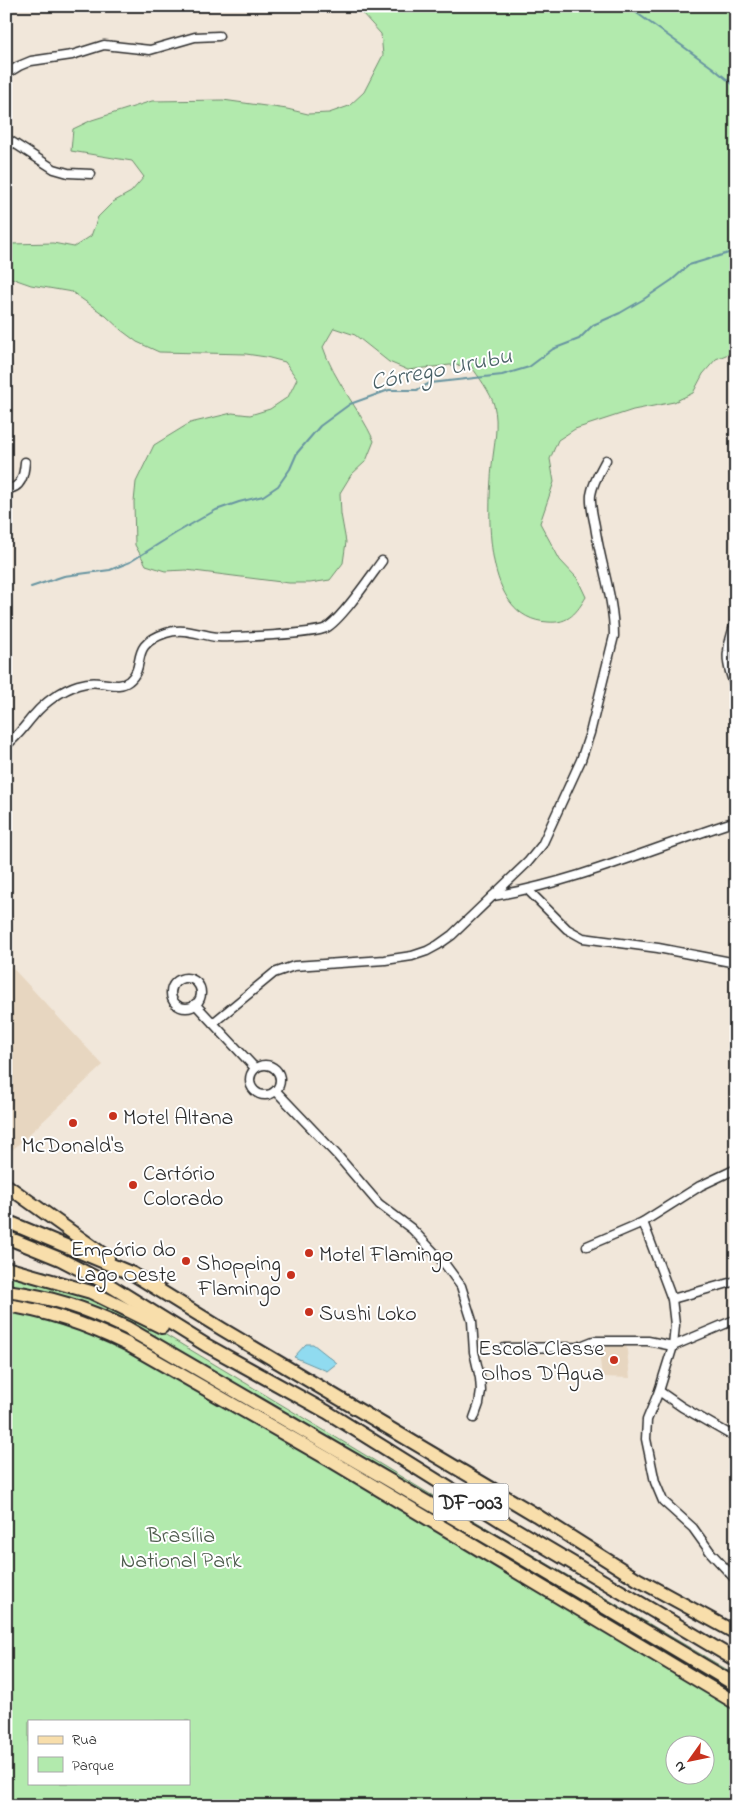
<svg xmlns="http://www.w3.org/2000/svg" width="742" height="1812" font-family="'Indie Flower',sans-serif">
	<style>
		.built { fill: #e7d6c0 }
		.green { fill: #b2eaad; stroke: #6e8a6c; fill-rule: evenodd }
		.water { fill: #90dbf0; stroke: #6895a1 }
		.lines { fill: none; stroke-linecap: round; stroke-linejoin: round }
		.stream { stroke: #6895a1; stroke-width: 2 }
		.minor-casing { stroke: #2b2b2b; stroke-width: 11 }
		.primary-casing { stroke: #2b2b2b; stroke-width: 16 }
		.trunk-casing { stroke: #2b2b2b; stroke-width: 16 }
		.minor { stroke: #fff; stroke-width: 8 }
		.primary { stroke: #f8deab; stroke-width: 12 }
		.trunk { stroke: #f8deab; stroke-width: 12 }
		.poi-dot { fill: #c8321e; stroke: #fff; stroke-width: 2 }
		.labels { text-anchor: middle; stroke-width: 4; stroke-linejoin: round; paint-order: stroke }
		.shield { fill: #fff; stroke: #6b6b6b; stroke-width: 1 }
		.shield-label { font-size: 21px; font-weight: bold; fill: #2b2b2b }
		.poi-label { font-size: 22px; fill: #2b2b2b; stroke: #fff; text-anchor: start }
		.park-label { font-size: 22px; fill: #4d5b4c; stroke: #fff }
		.water-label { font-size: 24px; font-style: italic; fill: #496066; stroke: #fff }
	</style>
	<rect width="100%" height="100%" fill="#f1e7da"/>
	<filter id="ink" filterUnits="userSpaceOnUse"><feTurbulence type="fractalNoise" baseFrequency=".02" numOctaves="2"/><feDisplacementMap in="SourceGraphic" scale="10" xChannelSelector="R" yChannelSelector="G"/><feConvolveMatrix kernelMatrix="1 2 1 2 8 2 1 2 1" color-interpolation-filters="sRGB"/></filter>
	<g filter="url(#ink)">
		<g class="built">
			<polygon points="6,961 103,1065 6,1156"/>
			<polygon points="626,1342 630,1378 602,1377 598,1343"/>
		</g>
		<g class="green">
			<path d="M345,6H736V351L716,359L703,374L693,393L674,402L633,410L575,429L558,440L550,459L554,482L540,523L560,560L577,578L586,597C577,612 569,624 548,622C482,619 488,512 492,465C494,445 499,425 494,405C491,393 478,376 471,366L450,365L408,370L389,362L355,335L334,328L323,347C334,381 359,408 374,441L366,461L351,475L340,493L341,514L346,542L343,563L330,580L310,583H289L186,570L165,571L146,565L135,545L134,502L136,482L154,445L190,423L232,413L250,415L270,409L288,397L297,379L285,362L266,357L246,354L159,352L137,342L121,330L106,316L72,292L31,285L11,278L6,270V252L11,244L53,243L74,247L91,236L98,217L113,202L131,192L144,177L132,161L71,151L73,129L92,120L152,101L223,100L287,109L308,114L329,113L349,106L364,92L383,55L381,34L362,13Z"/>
			<path d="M6,1266L45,1271L111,1302L453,1508L736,1675V1806H6ZM29,1721H189V1783H29ZM674,1744H704V1774H674Z"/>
		</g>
		<polygon class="water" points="306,1344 313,1344 337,1363 327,1371 294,1357"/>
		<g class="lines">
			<g class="stream">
				<polyline points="627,6 713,68 736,87"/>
				<polyline points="31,587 64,576 110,570 130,562 176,533 216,510 239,502 263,496 278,486 290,469 297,453 320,426 350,404 389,390 417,390 430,383 502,375 529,367 553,349 579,339 593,325 620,313 644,299 672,280 689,265 732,252 736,253"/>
			</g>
			<g class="minor-casing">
				<g id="minor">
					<polyline points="6,74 19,66 31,61 72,55 104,45 150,50 195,37 219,36"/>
					<polyline points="6,138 54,169 68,173 91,174"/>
					<path d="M6,489C22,489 24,474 25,462"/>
					<polyline points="736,583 736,610"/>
					<path d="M736,617C734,629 729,640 728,651C726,664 732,678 736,690"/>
					<path d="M6,745C18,737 25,725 34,715C45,702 62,690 78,685C85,683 93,682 100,683C111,684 120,688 129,681C148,665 127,646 166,633C184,627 199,635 217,637C234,638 314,634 326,628C342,619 370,577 382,561"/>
					<polyline points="528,890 567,929 583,938 658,948 736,963"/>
					<path d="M493,896C577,882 655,847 736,821"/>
					<circle cx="186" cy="993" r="15"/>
					<polyline points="195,1004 255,1068"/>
					<path d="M213,1023L274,973L294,966L385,960L412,956L427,951L438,945L452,935L528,862L542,845L581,760L590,733L614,636C614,598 600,562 595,526C593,516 590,505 591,495C593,482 600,471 606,460"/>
					<circle cx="265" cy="1080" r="15"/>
					<polyline points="276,1091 337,1155 379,1204 412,1229 444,1263 461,1286 472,1321 474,1352 480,1378 481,1391 479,1404 474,1418"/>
					<polyline points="643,1222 672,1299 675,1325 673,1346 659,1391 647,1420 646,1439 655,1482 663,1501 693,1528 711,1553 736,1580"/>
					<polyline points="587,1246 643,1222 700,1186 736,1169"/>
					<polyline points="672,1299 736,1281"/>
					<polyline points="504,1348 578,1347 593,1341 648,1341 673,1346 732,1321"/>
					<polyline points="659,1391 682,1407 736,1438"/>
				</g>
			</g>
			<g class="primary-casing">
				<g id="primary">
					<path d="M6,1291C52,1297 85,1308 127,1328L502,1546L736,1685"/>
					<path d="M6,1305C49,1311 88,1325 127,1344L330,1460L736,1703"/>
				</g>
			</g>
			<g class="trunk-casing">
				<g id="trunk">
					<polyline points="6,1185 108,1258"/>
					<polyline points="6,1221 133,1274 222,1329 536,1515 637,1579 736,1633"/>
					<polyline points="6,1237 60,1259 106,1283 206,1345 327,1412 500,1520 736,1660"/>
					<polyline points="6,1268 91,1292 162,1327"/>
				</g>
			</g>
			<use href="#minor" class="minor"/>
			<use href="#primary" class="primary"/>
			<use href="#trunk" class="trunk"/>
		</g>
	</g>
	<g class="poi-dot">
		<circle cx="113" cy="1116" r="5"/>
		<circle cx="73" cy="1123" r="5"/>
		<circle cx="133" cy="1185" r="5"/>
		<circle cx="309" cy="1253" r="5"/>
		<circle cx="186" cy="1261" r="5"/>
		<circle cx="291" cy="1275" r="5"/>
		<circle cx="309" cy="1312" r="5"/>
		<circle cx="614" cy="1360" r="5"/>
	</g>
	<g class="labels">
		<rect class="shield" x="433.5" y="1483.5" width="75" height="37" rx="4"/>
		<g class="shield-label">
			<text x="471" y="1509">DF-003</text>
		</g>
		<g class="poi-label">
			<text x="123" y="1124">Motel Altana</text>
			<text x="73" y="1152" text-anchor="middle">McDonald's</text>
			<text x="143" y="1180">Cartório<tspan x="143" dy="25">Colorado</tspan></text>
			<text x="176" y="1256" text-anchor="end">Empório do<tspan x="176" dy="25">Lago Oeste</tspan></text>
			<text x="319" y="1261">Motel Flamingo</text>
			<text x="281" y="1270" text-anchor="end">Shopping<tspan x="281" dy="25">Flamingo</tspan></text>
			<text x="319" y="1320">Sushi Loko</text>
			<text x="604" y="1355" text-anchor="end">Escola Classe<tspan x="604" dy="25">Olhos D'Agua</tspan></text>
		</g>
		<g class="park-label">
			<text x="181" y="1542">Brasília<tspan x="181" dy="25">National Park</tspan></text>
		</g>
		<g class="water-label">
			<text transform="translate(441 368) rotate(-11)" y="8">Córrego Urubu</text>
		</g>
	</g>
	<rect width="742" height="1812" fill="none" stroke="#fff" stroke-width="25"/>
	<rect x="12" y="12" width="717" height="1787" fill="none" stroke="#2b2b2b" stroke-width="2" filter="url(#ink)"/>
	<rect x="28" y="1720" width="162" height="65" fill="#ffffff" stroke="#aaaaaa"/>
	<rect x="38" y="1736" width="25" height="8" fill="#f8deab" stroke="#aaaaaa"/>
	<text x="72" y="1744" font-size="15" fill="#2b2b2b">Rua</text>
	<rect x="38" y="1757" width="25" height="15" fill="#b2eaad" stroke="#aaaaaa"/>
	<text x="72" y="1770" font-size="15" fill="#2b2b2b">Parque</text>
	<g transform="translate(690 1760) rotate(237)"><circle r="24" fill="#ffffff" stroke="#aaaaaa"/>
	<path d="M0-4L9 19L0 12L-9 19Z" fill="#c8321e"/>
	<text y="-8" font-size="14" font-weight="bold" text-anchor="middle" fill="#2b2b2b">N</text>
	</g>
</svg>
